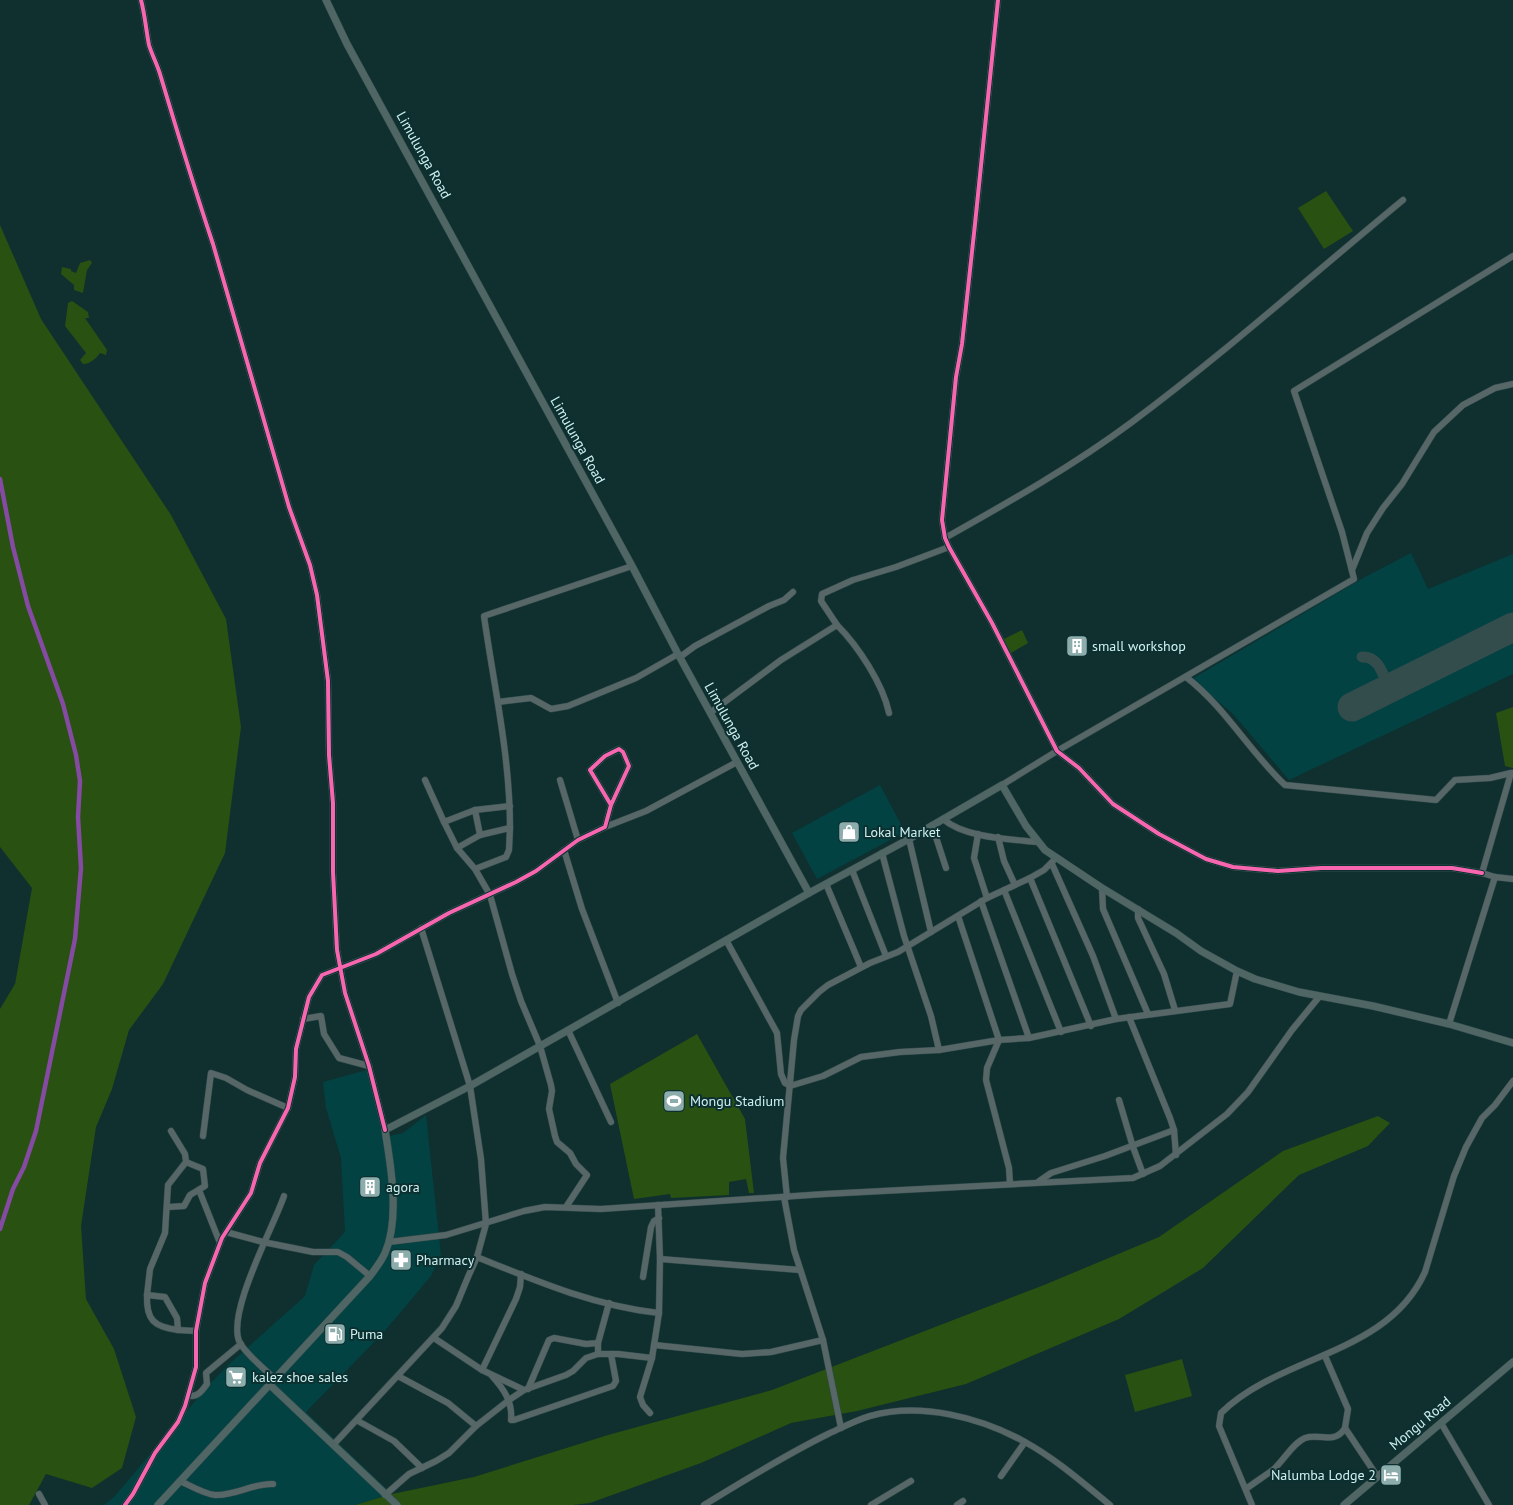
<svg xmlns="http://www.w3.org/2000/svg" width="1513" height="1505" font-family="'PT Sans',sans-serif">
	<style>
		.built { fill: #024243 }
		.green { fill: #285112 }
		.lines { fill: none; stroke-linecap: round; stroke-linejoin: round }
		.canal { stroke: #854aa1; stroke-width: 4.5 }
		.taxiway { stroke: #334c4c; stroke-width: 11 }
		.runway { stroke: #334c4c; stroke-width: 29 }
		.minor-casing { stroke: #314b4b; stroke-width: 7 }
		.major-casing { stroke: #314b4b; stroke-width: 8 }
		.minor { stroke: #576666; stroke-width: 6 }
		.major { stroke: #506665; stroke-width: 7 }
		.cycleway-casing { stroke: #0c3030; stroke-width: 6 }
		.cycleway { stroke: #f766af; stroke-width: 4 }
		.labels { text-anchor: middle; stroke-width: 4; stroke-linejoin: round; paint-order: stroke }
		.street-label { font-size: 14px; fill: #d0f0f0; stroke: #0c3030 }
		.poi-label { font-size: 14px; fill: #d0f0f0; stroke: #0c3030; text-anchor: start }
	</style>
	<rect width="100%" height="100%" fill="#102f2f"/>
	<g class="built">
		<polygon points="1411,553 1428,589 1513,554 1513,674 1289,780 1233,714 1192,679 1365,577"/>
		<polygon points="880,785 905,832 817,879 792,833"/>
		<polygon points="367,1070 385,1137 403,1133 426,1115 441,1255 431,1276 383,1333 306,1412 392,1494 355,1505 104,1505 114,1497 207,1387 227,1366 305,1296 314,1265 345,1232 341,1158 326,1108 323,1082"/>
	</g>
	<g class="green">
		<polygon points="1326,191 1353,231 1324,249 1298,208"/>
		<polygon points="0,225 41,319 171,515 226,619 241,727 225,853 163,984 129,1030 112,1089 96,1127 81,1226 86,1299 114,1349 136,1417 122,1468 92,1488 46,1474 29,1505 0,1505 0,1009 15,984 32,888 0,847"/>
		<polygon points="90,260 92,263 87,270 83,293 74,290 74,285 61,274 62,267 71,269 71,271 76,273 80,263"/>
		<path d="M72,301L88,312L89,318H85L107,350L106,355L100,353C96,359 90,364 83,364L80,360L86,353L65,326L68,303Z"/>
		<polygon points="1022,630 1028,643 1011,653 1004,639"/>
		<polygon points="1513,707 1513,768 1505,766 1496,713"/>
		<polygon points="697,1034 745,1119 754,1193 749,1193 746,1179 729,1182 729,1195 671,1198 670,1194 634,1199 610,1084"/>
		<polygon points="1378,1116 1390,1123 1368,1146 1299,1175 1203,1268 1119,1319 966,1384 857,1411 791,1423 701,1463 590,1503 573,1505 355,1505 392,1494 474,1477 608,1435 772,1390 1044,1285 1159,1237 1283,1151"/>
		<polygon points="1182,1359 1192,1396 1135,1412 1125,1375"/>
	</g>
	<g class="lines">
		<polyline class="canal" points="0,479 13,547 28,606 63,704 76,755 80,781 78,817 81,868 75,939 36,1131 24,1167 13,1189 0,1229"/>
		<path class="taxiway" d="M1362,657C1379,656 1383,675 1389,688"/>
		<polyline class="runway" points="1352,707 1513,627"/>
		<g class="minor-casing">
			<g id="minor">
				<path d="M141,0C145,15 146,30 149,45C152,55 157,64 160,74C177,131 194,187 213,244L289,507L310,565L317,595L328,681L329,755L333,803V872L337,950L345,993L369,1066L385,1130"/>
				<polyline points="998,0 975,224 962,344 956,377 942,520 945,538 949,547 992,623 1057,751 1079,768 1113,804 1159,834 1206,859 1233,867 1278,871 1321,868 1452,868 1482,873"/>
				<path d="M945,538C1009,502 1073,466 1132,422C1226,352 1313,274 1403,200"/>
				<polyline points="1352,570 1367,533 1383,508 1402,484 1434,432 1463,405 1495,388 1513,384"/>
				<polyline points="837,625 821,601 822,594 853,580 896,567 949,547"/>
				<polyline points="680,657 695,646 769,606 784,600 793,592"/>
				<path d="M1186,677C1225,707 1249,751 1285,785L1436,800L1455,780L1490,778L1511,773"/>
				<polyline points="498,702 531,698 551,709 568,706 636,678 678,654"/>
				<path d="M710,713L781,660L837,625C858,646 883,684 889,713"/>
				<polyline points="425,780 444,822 475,810 510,806"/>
				<polyline points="560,780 578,840"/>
				<polyline points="1002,785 1057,751 1354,579 1342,532 1294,391 1513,256"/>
				<polyline points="475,810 480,835"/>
				<path d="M943,819C965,838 1009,839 1037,842"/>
				<polyline points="444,822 457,848"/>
				<polyline points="932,825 946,868"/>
				<polyline points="605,827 646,811 737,762"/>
				<path d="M510,828C510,755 494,687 484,616L632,566"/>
				<polyline points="978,834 974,858 987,898"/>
				<polyline points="998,837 1004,861 1015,885"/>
				<polyline points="909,839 931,932"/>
				<polyline points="564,850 582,909 618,1003"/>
				<polyline points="882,853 904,936 931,1016 939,1050"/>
				<polyline points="1052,864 1093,956 1116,1019"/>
				<polyline points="475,869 506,857 509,850 510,828 480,835 457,848 475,869 490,895 512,974 521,1001 540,1046 551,1085 552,1091 549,1109 555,1136 557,1142 570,1153 576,1164 587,1175 566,1207"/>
				<polyline points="852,870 886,956"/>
				<polyline points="1495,877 1482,873 1511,773 1513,773"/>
				<polyline points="1030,878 1091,1026"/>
				<polyline points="826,884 861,967"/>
				<polyline points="1102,888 1103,909 1148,1014"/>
				<polyline points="1004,890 1061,1032"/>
				<polyline points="981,901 1029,1038"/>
				<polyline points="1138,909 1138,918 1164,974 1175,1010"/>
				<polyline points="958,916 999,1040 987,1068 986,1080 1009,1168 1010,1184"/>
				<polyline points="726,940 777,1033 781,1074 785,1083 790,1086 823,1076 861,1057 900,1052 939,1050 999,1040 1029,1038 1116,1019 1230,1004 1237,971"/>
				<polyline points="1129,1017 1170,1118 1174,1130 1176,1155"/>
				<polyline points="303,1019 321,1016 324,1034 339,1058 369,1066"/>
				<polyline points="1449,1024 1495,877 1513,879"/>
				<polyline points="568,1030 611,1122"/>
				<polyline points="1119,1100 1133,1147 1143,1174"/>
				<polyline points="171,1131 185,1154 186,1162 168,1185 165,1233 150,1269 147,1295 165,1297 177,1318 178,1330 196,1331"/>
				<polyline points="203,1136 211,1073 226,1078 247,1090 288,1108"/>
				<polyline points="1038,1182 1051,1173 1105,1156 1174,1130"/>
				<polyline points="199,1190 220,1243"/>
				<polyline points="784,1197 794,1250 823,1340 841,1428"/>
				<polyline points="787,1197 783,1158 794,1040 798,1016 801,1010 819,992 828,985 870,963 898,952 987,898 1030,878 1044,870 1056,858"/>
				<polyline points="168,1207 184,1206 190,1195 205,1186 203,1169 186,1162"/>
				<polyline points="226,1232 263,1242 313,1252 338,1252 347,1257 370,1276"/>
				<polyline points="389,1242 446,1235 524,1211 545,1207 601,1209 825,1194 1133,1178 1160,1166 1227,1114 1248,1092 1292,1030 1319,997"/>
				<path d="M477,1257C536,1281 595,1306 659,1313"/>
				<polyline points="660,1259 800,1270"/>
				<polyline points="643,1277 651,1227 654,1221 659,1218"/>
				<path d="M147,1295C146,1320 154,1327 178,1330"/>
				<polyline points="434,1338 482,1370 524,1390"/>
				<polyline points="654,1345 742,1354 771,1352 823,1340"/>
				<polyline points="598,1354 598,1343 609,1303"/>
				<polyline points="1325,1356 1348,1409 1345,1428 1377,1476"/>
				<polyline points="482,1370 516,1299 520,1287 521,1274"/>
				<polyline points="398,1376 448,1403 476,1426"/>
				<path d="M492,1376C503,1388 513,1402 511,1420H514L613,1386L616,1381L611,1354"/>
				<path d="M274,1378C266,1371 245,1352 240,1343C225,1315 274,1226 284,1196"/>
				<polyline points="528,1389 549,1340 554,1338 586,1344 598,1343"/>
				<path d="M189,1396C198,1397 202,1391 207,1384L206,1373L241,1344"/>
				<polyline points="650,1413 643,1405 640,1397 652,1358 659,1313 660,1259 658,1205"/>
				<polyline points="358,1421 394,1441 422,1468"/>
				<polyline points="1441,1423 1489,1505"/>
				<polyline points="334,1444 442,1328 456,1306 468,1277 477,1257 486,1224 481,1159 470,1086 421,928"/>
				<polyline points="1001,1476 1025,1442"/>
				<path d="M180,1481C191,1486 204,1494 215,1495C236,1496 253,1483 273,1484"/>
				<path d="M1246,1489C1255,1482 1265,1476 1274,1469C1284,1460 1293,1443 1305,1438C1319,1433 1335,1445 1345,1428"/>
				<polyline points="39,1494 45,1505"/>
				<polyline points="385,1495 409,1474 436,1461 449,1453 476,1426 509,1400 524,1390 566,1375 573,1371 586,1358 598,1354 618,1354 652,1358"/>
				<polyline points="125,1505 133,1494 155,1453 178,1422 185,1406 196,1367 196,1331 205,1283 222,1238 251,1193 260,1163 288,1108 295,1077 296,1049 309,997 322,975 376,954 449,913 516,882 536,871 578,840 605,827 611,805 629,766 623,752 619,749 605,756 590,770 611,805"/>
				<path d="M704,1505C745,1480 785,1455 828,1434C841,1428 856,1420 870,1416C920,1402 980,1417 1025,1442C1056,1459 1083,1483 1110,1505"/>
				<polyline points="871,1505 911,1481"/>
				<polyline points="957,1505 963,1501"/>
				<path d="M1252,1505L1219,1426L1221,1413C1281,1354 1387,1356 1425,1272L1454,1176L1466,1147L1482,1118L1495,1105L1513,1081"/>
			</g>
		</g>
		<g class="major-casing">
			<g id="major">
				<polyline points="326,0 347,44 632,566 678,654 809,893"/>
				<polyline points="269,1384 397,1505"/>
				<path d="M158,1505L370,1276C375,1269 381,1262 385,1253C400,1219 391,1166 385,1130L470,1086L809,893L909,839L1002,785L1026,826L1045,850L1102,888L1176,933L1201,951L1237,971L1255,979L1299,992L1373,1006L1449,1024L1513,1043"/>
				<polyline points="1344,1505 1513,1362"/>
			</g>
		</g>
		<use href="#minor" class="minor"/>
		<use href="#major" class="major"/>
		<g class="cycleway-casing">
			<g id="cycleway">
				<path d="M141,0C145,15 146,30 149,45C152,55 157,64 160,74C177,131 194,187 213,244L289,507L310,565L317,595L328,681L329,755L333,803V872L337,950L345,993L369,1066L385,1130"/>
				<polyline points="998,0 975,224 962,344 956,377 942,520 945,538 949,547 992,623 1057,751 1079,768 1113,804 1159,834 1206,859 1233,867 1278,871 1321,868 1452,868 1482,873"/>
				<polyline points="125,1505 133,1494 155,1453 178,1422 185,1406 196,1367 196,1331 205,1283 222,1238 251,1193 260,1163 288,1108 295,1077 296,1049 309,997 322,975 376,954 449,913 516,882 536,871 578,840 605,827 611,805 629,766 623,752 619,749 605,756 590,770 611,805"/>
			</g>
		</g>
		<use href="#cycleway" class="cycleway"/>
	</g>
	<defs>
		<g id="building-square" transform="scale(1.15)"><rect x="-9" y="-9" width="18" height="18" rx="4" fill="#8dacac" stroke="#0c3030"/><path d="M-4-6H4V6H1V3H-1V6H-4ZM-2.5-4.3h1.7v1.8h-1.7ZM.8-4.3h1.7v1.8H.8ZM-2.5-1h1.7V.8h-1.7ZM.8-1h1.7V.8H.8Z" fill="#fff"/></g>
		<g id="shop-square" transform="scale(1.15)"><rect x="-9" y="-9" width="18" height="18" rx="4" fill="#8dacac" stroke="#0c3030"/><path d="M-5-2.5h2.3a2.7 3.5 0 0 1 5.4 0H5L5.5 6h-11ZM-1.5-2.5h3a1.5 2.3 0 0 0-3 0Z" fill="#fff"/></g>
		<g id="stadium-square" transform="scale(1.15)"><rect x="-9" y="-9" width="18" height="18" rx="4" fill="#8dacac" stroke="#0c3030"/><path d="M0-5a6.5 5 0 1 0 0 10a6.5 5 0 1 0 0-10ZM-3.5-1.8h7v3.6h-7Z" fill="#fff"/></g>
		<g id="pharmacy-square" transform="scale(1.15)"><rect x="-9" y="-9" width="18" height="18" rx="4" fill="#8dacac" stroke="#0c3030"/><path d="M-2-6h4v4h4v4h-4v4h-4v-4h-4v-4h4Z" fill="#fff"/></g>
		<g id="fuel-square" transform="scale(1.15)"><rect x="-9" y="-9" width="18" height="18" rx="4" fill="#8dacac" stroke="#0c3030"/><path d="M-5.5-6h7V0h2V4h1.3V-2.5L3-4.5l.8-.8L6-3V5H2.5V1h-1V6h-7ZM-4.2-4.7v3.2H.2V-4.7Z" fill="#fff"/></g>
		<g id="supermarket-square" transform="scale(1.15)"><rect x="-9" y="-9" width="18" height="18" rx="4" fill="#8dacac" stroke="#0c3030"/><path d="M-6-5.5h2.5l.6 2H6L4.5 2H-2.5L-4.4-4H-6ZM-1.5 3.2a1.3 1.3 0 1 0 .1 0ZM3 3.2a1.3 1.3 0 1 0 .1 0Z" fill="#fff"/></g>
		<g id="hotel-square" transform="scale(1.15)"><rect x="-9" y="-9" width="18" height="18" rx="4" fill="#8dacac" stroke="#0c3030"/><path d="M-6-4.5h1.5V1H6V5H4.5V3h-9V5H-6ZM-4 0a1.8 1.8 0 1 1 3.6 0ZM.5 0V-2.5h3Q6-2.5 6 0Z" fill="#fff"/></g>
	</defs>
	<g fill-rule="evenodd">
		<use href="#building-square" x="1077" y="646"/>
		<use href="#shop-square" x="849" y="832"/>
		<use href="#stadium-square" x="674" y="1101"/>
		<use href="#building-square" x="370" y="1187"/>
		<use href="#pharmacy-square" x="401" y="1260"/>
		<use href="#fuel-square" x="335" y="1334"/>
		<use href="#supermarket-square" x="236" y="1377"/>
		<use href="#hotel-square" x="1391" y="1475"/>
	</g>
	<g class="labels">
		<g class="street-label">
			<text transform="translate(424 155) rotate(61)" y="5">Limulunga Road</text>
			<text transform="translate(578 440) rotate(61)" y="5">Limulunga Road</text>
			<text transform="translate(732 726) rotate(61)" y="5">Limulunga Road</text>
			<text transform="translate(1420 1423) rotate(-40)" y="5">Mongu Road</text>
		</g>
		<g class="poi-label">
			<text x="1092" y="651">small workshop</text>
			<text x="864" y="837">Lokal Market</text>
			<text x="690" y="1106">Mongu Stadium</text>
			<text x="386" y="1192">agora</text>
			<text x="416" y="1265">Pharmacy</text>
			<text x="350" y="1339">Puma</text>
			<text x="252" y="1382">kalez shoe sales</text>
			<text x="1376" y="1480" text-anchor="end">Nalumba Lodge 2</text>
		</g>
	</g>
</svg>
